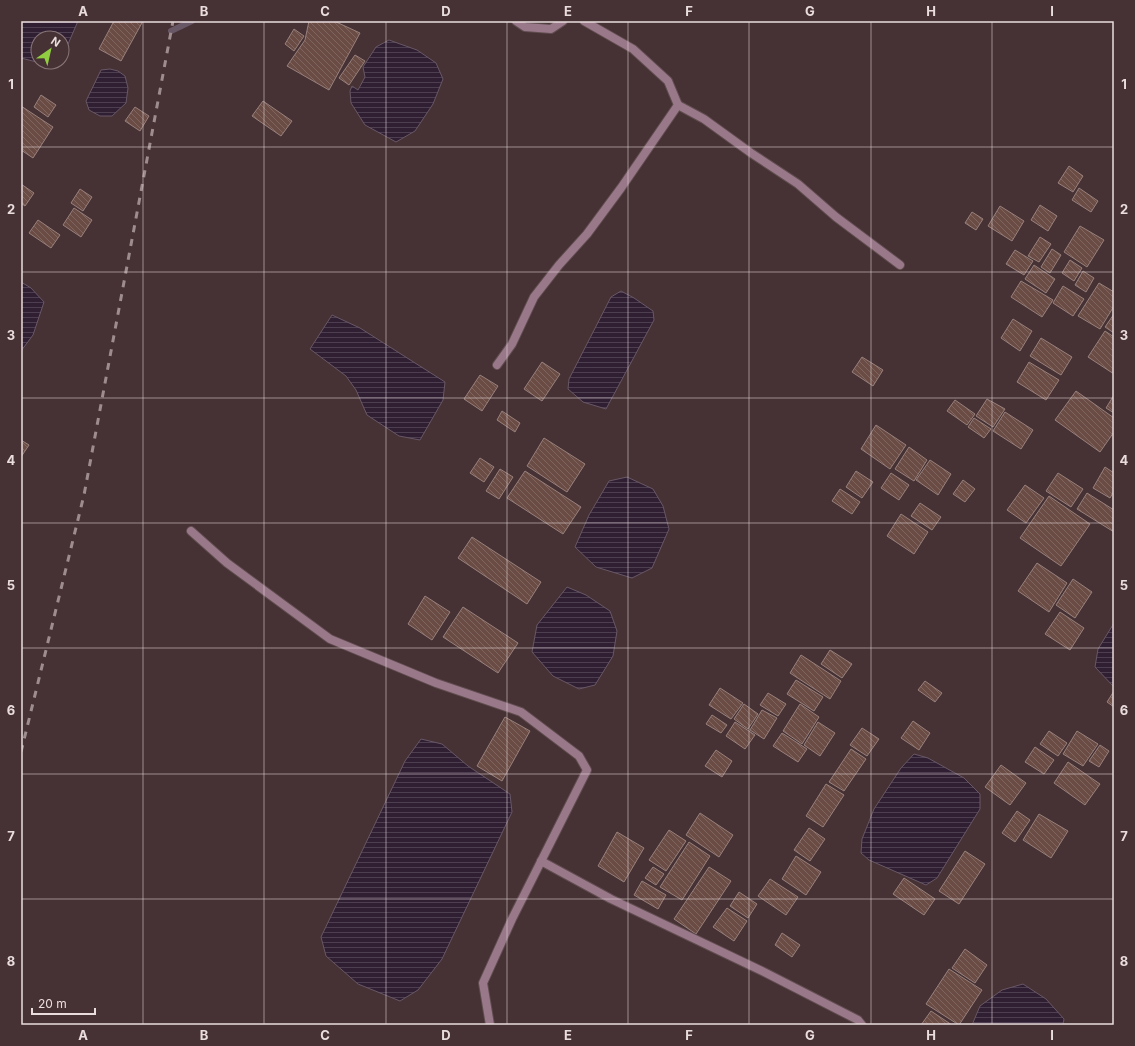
<svg xmlns="http://www.w3.org/2000/svg" width="1135" height="1046" font-family="Inter,sans-serif">
	<style>
		.water { fill: url(#water-rules); stroke: #685866 }
		.lines { fill: none; stroke-linecap: round; stroke-linejoin: round }
		.stream { stroke: #685866; stroke-width: 6 }
		.building { fill: url(#building-back-hatch); stroke: #98817c }
		.minor-casing { stroke: #604d4f; stroke-width: 10 }
		.minor { stroke: #997989; stroke-width: 8 }
		.rail { stroke: #9e8d8f; stroke-width: 3; stroke-dasharray: 7 7; stroke-linecap: butt }
		.grid { fill: none; stroke: #eaddde; stroke-width: 1; stroke-opacity: 0.55 }
		.neatline { fill: none; stroke: #eaddde; stroke-width: 1.5 }
		.grid-label { font-size: 13px; text-anchor: middle; font-weight: bold; fill: #eaddde }
	</style>
	<defs>
		<pattern id="water-rules" width="6" height="5" patternUnits="userSpaceOnUse"><rect width="6" height="5" fill="#301f33"/><path d="M0 2.5h6" fill="none" stroke="#4e3f50"/></pattern>
		<pattern id="building-back-hatch" width="6" height="6" patternUnits="userSpaceOnUse"><rect width="6" height="6" fill="#6a4c44"/><path d="M-1 5l2 2M0 0l6 6M5-1l2 2" fill="none" stroke="#7f655f"/></pattern>
	</defs>
	<rect width="100%" height="100%" fill="#463134"/>
	<g class="water">
		<polygon points="21,21 78,21 65,51 62,54 62,38 38,38 38,62 52,62 48,65 21,58"/>
		<polygon points="389,40 417,50 436,63 443,79 433,104 415,131 396,142 365,125 351,103 350,91 352,86 358,90 365,77 363,67 376,47"/>
		<polygon points="110,69 118,71 125,76 128,88 126,103 112,116 100,116 89,110 86,101 101,70"/>
		<polygon points="21,282 31,288 44,302 33,335 21,351"/>
		<polygon points="621,291 634,298 653,311 654,320 606,409 583,402 568,389 569,379 611,297"/>
		<polygon points="332,315 360,328 445,382 443,400 420,440 399,436 367,415 356,390 346,376 310,349"/>
		<polygon points="627,477 653,489 663,506 669,529 652,568 632,578 596,567 575,547 589,515 609,481"/>
		<polygon points="567,587 586,595 610,611 617,631 613,656 595,685 579,689 553,676 532,652 537,625"/>
		<polygon points="1114,623 1114,687 1095,667 1098,649"/>
		<polygon points="421,739 442,744 468,766 510,794 512,812 442,959 418,990 400,1001 358,984 326,956 321,937 405,761"/>
		<polygon points="914,754 928,758 964,778 980,794 980,809 937,878 926,885 869,860 861,853 862,839 874,809 901,768"/>
		<polygon points="1023,984 1046,999 1064,1019 1063,1025 972,1025 980,1006 1002,990"/>
	</g>
	<g class="lines">
		<polyline class="stream" points="171,31 192,21"/>
	</g>
	<g class="building">
		<polygon points="114,21 143,21 121,61 99,49"/>
		<polygon points="309,21 334,21 360,33 329,90 287,66 305,40"/>
		<polygon points="294,29 304,36 294,51 285,44"/>
		<polygon points="355,55 365,61 349,85 339,78"/>
		<polygon points="41,95 56,105 48,117 34,107"/>
		<polygon points="263,101 292,121 281,136 252,116"/>
		<polygon points="21,106 53,127 33,158 21,150"/>
		<polygon points="135,107 149,116 140,131 125,121"/>
		<polygon points="1069,166 1083,176 1073,192 1058,183"/>
		<polygon points="21,184 34,193 25,206 21,203"/>
		<polygon points="1079,188 1098,201 1091,212 1072,200"/>
		<polygon points="80,189 92,197 83,211 71,203"/>
		<polygon points="1040,205 1057,216 1048,231 1031,220"/>
		<polygon points="1000,206 1024,221 1012,241 988,226"/>
		<polygon points="74,208 92,220 81,237 63,225"/>
		<polygon points="972,212 983,219 976,230 965,223"/>
		<polygon points="38,220 60,235 51,248 29,233"/>
		<polygon points="1080,226 1104,240 1087,267 1064,252"/>
		<polygon points="1040,237 1051,244 1039,262 1028,256"/>
		<polygon points="1052,249 1061,255 1050,273 1041,267"/>
		<polygon points="1015,250 1033,261 1024,275 1006,264"/>
		<polygon points="1070,260 1082,268 1074,281 1062,273"/>
		<polygon points="1034,265 1055,279 1046,293 1025,279"/>
		<polygon points="1083,271 1094,278 1086,292 1075,285"/>
		<polygon points="1021,281 1053,300 1042,317 1011,297"/>
		<polygon points="1099,283 1114,292 1114,306 1100,329 1078,316"/>
		<polygon points="1063,286 1084,299 1073,316 1053,303"/>
		<polygon points="1114,314 1114,333 1105,327"/>
		<polygon points="1013,319 1032,331 1020,351 1001,338"/>
		<polygon points="1105,331 1114,337 1114,374 1088,357"/>
		<polygon points="1041,338 1072,357 1061,375 1030,356"/>
		<polygon points="862,357 883,370 873,386 852,372"/>
		<polygon points="542,362 560,374 542,401 524,389"/>
		<polygon points="1029,362 1059,380 1046,400 1017,382"/>
		<polygon points="480,375 498,386 482,411 464,399"/>
		<polygon points="1076,391 1114,418 1114,432 1100,452 1055,420"/>
		<polygon points="1114,395 1114,413 1106,408"/>
		<polygon points="987,399 1005,409 993,427 976,416"/>
		<polygon points="955,400 975,414 967,425 947,411"/>
		<polygon points="502,411 520,423 515,432 497,420"/>
		<polygon points="1005,412 1033,430 1021,449 993,431"/>
		<polygon points="974,418 991,429 984,438 968,427"/>
		<polygon points="876,425 906,445 890,469 861,449"/>
		<polygon points="544,438 585,464 567,492 527,466"/>
		<polygon points="21,440 29,445 21,457"/>
		<polygon points="909,447 927,460 914,481 895,469"/>
		<polygon points="480,458 494,467 484,482 470,473"/>
		<polygon points="930,460 951,474 938,495 916,480"/>
		<polygon points="1105,467 1114,473 1114,491 1110,498 1093,488"/>
		<polygon points="500,469 513,477 499,499 486,491"/>
		<polygon points="525,471 581,507 563,534 507,498"/>
		<polygon points="856,471 873,482 862,498 846,487"/>
		<polygon points="891,473 909,485 899,500 881,488"/>
		<polygon points="1058,473 1083,489 1071,507 1046,491"/>
		<polygon points="963,480 975,489 965,502 953,494"/>
		<polygon points="1025,485 1044,498 1026,523 1007,510"/>
		<polygon points="840,489 860,502 852,514 832,501"/>
		<polygon points="1087,493 1114,510 1114,532 1077,509"/>
		<polygon points="1049,496 1090,524 1061,566 1020,538"/>
		<polygon points="920,503 941,517 932,530 911,516"/>
		<polygon points="901,514 928,532 914,554 887,536"/>
		<polygon points="472,537 541,582 527,604 458,558"/>
		<polygon points="1037,563 1067,583 1049,612 1018,591"/>
		<polygon points="1073,579 1092,592 1075,618 1056,605"/>
		<polygon points="425,596 450,612 432,640 408,624"/>
		<polygon points="463,607 518,643 498,673 443,637"/>
		<polygon points="1060,612 1084,628 1070,650 1045,634"/>
		<polygon points="830,650 852,664 842,678 821,664"/>
		<polygon points="801,655 841,681 830,699 790,673"/>
		<polygon points="796,680 823,697 814,711 787,694"/>
		<polygon points="925,681 942,693 935,702 918,690"/>
		<polygon points="720,688 743,703 731,719 709,705"/>
		<polygon points="1114,691 1114,707 1107,702"/>
		<polygon points="768,693 786,704 778,716 760,705"/>
		<polygon points="744,704 758,714 748,729 734,719"/>
		<polygon points="800,704 819,717 802,744 783,731"/>
		<polygon points="762,710 777,718 764,739 750,730"/>
		<polygon points="712,715 727,725 721,733 706,724"/>
		<polygon points="505,717 530,731 502,781 477,766"/>
		<polygon points="913,721 930,733 919,750 901,738"/>
		<polygon points="735,722 755,735 745,749 726,736"/>
		<polygon points="818,722 835,733 820,756 804,745"/>
		<polygon points="862,728 879,739 867,756 850,745"/>
		<polygon points="1049,731 1067,743 1058,756 1040,744"/>
		<polygon points="1077,731 1098,744 1083,766 1063,754"/>
		<polygon points="782,733 807,749 798,762 773,746"/>
		<polygon points="1100,745 1109,751 1099,767 1089,761"/>
		<polygon points="1035,747 1054,760 1044,774 1025,762"/>
		<polygon points="851,749 866,759 844,791 829,782"/>
		<polygon points="716,750 732,761 722,777 705,766"/>
		<polygon points="1068,762 1100,784 1085,805 1054,783"/>
		<polygon points="1001,765 1026,783 1010,805 985,787"/>
		<polygon points="826,784 844,795 823,827 806,816"/>
		<polygon points="1017,811 1030,820 1015,842 1002,833"/>
		<polygon points="700,813 733,835 719,857 686,835"/>
		<polygon points="1039,814 1068,831 1051,858 1023,840"/>
		<polygon points="809,828 825,839 810,861 794,850"/>
		<polygon points="669,830 686,841 666,871 649,860"/>
		<polygon points="617,832 644,848 624,882 598,866"/>
		<polygon points="689,842 710,856 682,900 660,887"/>
		<polygon points="965,851 985,864 959,904 939,891"/>
		<polygon points="796,856 821,872 806,895 782,879"/>
		<polygon points="653,867 664,874 656,885 645,878"/>
		<polygon points="709,867 731,881 696,934 674,919"/>
		<polygon points="904,878 935,899 924,915 893,894"/>
		<polygon points="770,879 798,897 786,915 758,896"/>
		<polygon points="642,881 666,895 658,909 634,895"/>
		<polygon points="739,892 757,904 748,918 730,906"/>
		<polygon points="727,908 747,921 734,941 713,927"/>
		<polygon points="782,933 800,945 792,957 775,945"/>
		<polygon points="965,949 987,965 975,983 952,968"/>
		<polygon points="949,969 982,990 959,1025 926,1004"/>
		<polygon points="931,1011 952,1025 921,1025"/>
	</g>
	<g class="lines">
		<g class="minor-casing">
			<g id="minor">
				<polyline points="516,21 525,27 551,29 563,21"/>
				<polyline points="678,105 704,119 751,153 798,184 836,217 900,265"/>
				<polyline points="497,365 512,344 534,297 559,265 587,234 621,188 678,105 668,81 633,49 584,21"/>
				<polyline points="191,531 227,563 330,639 436,683 521,712 579,756 587,770 512,919 483,983 490,1025"/>
				<polyline points="541,861 611,899 764,972 858,1020 862,1025"/>
			</g>
		</g>
		<use href="#minor" class="minor"/>
		<polyline class="rail" points="21,752 84,495 173,21"/>
	</g>
	<path class="grid" d="M143,21V1025M264,21V1025M386,21V1025M507,21V1025M628,21V1025M749,21V1025M871,21V1025M992,21V1025M21,147H1114M21,272H1114M21,398H1114M21,523H1114M21,648H1114M21,774H1114M21,899H1114"/>
	<rect width="1135" height="1046" fill="none" stroke="#463134" stroke-width="44"/>
	<g transform="translate(50 50) rotate(34)"><circle r="19" fill="#463134" stroke="#887678"/>
	<path d="M0-3L7 15L0 10L-7 15Z" fill="#91cd40"/>
	<text y="-6" font-size="11" font-weight="bold" text-anchor="middle" fill="#eaddde">N</text>
	</g>
	<path d="M32 1008v6h63v-6" fill="none" stroke="#eaddde" stroke-width="2"/>
	<text x="38" y="1008" font-size="12" fill="#eaddde" stroke="#463134" stroke-width="3" paint-order="stroke">20 m</text>
	<rect x="22" y="22" width="1091" height="1002" class="neatline"/>
	<g class="grid-label">
		<text x="83" y="16">A</text>
		<text x="204" y="16">B</text>
		<text x="325" y="16">C</text>
		<text x="446" y="16">D</text>
		<text x="568" y="16">E</text>
		<text x="689" y="16">F</text>
		<text x="810" y="16">G</text>
		<text x="931" y="16">H</text>
		<text x="1052" y="16">I</text>
		<text x="11" y="89">1</text>
		<text x="1124" y="89">1</text>
		<text x="11" y="214">2</text>
		<text x="1124" y="214">2</text>
		<text x="11" y="340">3</text>
		<text x="1124" y="340">3</text>
		<text x="11" y="465">4</text>
		<text x="1124" y="465">4</text>
		<text x="11" y="590">5</text>
		<text x="1124" y="590">5</text>
		<text x="11" y="715">6</text>
		<text x="1124" y="715">6</text>
		<text x="11" y="841">7</text>
		<text x="1124" y="841">7</text>
		<text x="11" y="966">8</text>
		<text x="1124" y="966">8</text>
		<text x="83" y="1040">A</text>
		<text x="204" y="1040">B</text>
		<text x="325" y="1040">C</text>
		<text x="446" y="1040">D</text>
		<text x="568" y="1040">E</text>
		<text x="689" y="1040">F</text>
		<text x="810" y="1040">G</text>
		<text x="931" y="1040">H</text>
		<text x="1052" y="1040">I</text>
	</g>
</svg>
